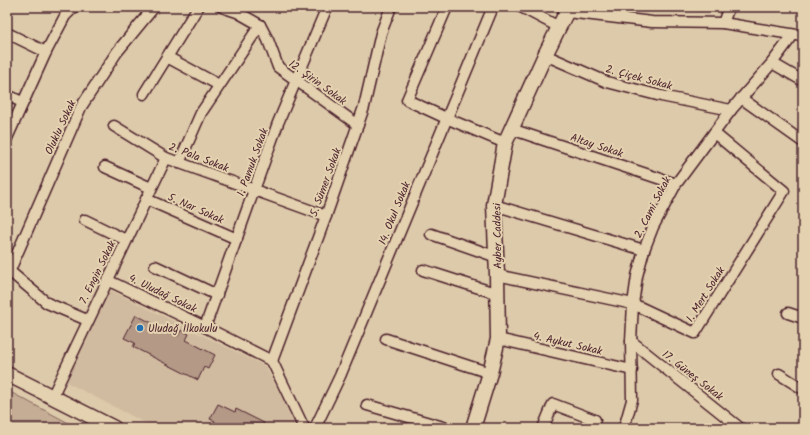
<svg xmlns="http://www.w3.org/2000/svg" width="810" height="435" font-family="Kalam,sans-serif">
	<style>
		.built { fill: #d1bba0 }
		.green { fill: #c4ad94; stroke: #876660 }
		.building { fill: #b49987; stroke: #4a1f2b }
		.lines { fill: none; stroke-linecap: round; stroke-linejoin: round }
		.street-casing { stroke: #4a1f2b; stroke-width: 13 }
		.secondary-casing { stroke: #4a1f2b; stroke-width: 17 }
		.street { stroke: #e3d1af; stroke-width: 10 }
		.secondary { stroke: #e3d1af; stroke-width: 14 }
		.poi-dot { fill: #1f6fb2; stroke: #e3d1af; stroke-width: 1.5 }
		.labels { text-anchor: middle; stroke-width: 4; stroke-linejoin: round; paint-order: stroke }
		.street-label { font-size: 11px; fill: #4a1f2b; stroke: #e3d1af }
		.poi-label { font-size: 11px; fill: #4a1f2b; stroke: #e3d1af; text-anchor: start }
	</style>
	<rect width="100%" height="100%" fill="#ddcaaa"/>
	<filter id="ink" filterUnits="userSpaceOnUse"><feTurbulence type="fractalNoise" baseFrequency=".025" numOctaves="2"/><feDisplacementMap in="SourceGraphic" scale="8" xChannelSelector="R" yChannelSelector="G"/><feConvolveMatrix kernelMatrix="1 2 1 2 8 2 1 2 1" color-interpolation-filters="sRGB"/></filter>
	<g filter="url(#ink)">
		<polygon class="built" points="110,290 265,366 298,428 155,428 66,382"/>
		<polygon class="green" points="7,391 14,394 78,428 7,428"/>
		<g class="building">
			<polygon points="136,315 178,336 181,330 189,334 186,340 215,355 208,369 204,367 198,380 133,347 135,343 124,338"/>
			<polygon points="218,404 235,412 236,409 264,423 262,426 266,428 212,428 215,421 210,419"/>
		</g>
		<g class="lines">
			<g class="street-casing">
				<g id="street">
					<polyline points="222,7 237,12 260,25 268,40 278,67 358,125"/>
					<polyline points="447,7 407,100 446,118 505,143"/>
					<polyline points="521,7 559,27"/>
					<polyline points="567,12 652,22 723,23 803,36"/>
					<polyline points="723,23 729,7"/>
					<polyline points="7,33 46,52"/>
					<polyline points="545,55 607,82 661,96 731,110"/>
					<polyline points="167,57 219,85"/>
					<polyline points="772,63 803,81"/>
					<polyline points="144,94 198,7"/>
					<polyline points="7,95 22,102"/>
					<polyline points="741,98 803,142"/>
					<polyline points="114,126 166,158 326,216"/>
					<polyline points="511,129 676,184"/>
					<polyline points="7,138 46,52 65,16 74,7"/>
					<polyline points="179,163 201,113 260,25"/>
					<polyline points="105,167 151,188"/>
					<polyline points="146,199 237,239"/>
					<polyline points="494,205 644,250"/>
					<polyline points="85,220 126,240"/>
					<polyline points="431,234 497,257"/>
					<polyline points="155,266 217,295"/>
					<polyline points="7,269 47,303 87,320"/>
					<polyline points="10,270 81,107 117,52 154,7"/>
					<polyline points="423,270 498,294"/>
					<polyline points="497,275 633,304 695,333 784,191 714,133"/>
					<polyline points="107,280 205,327 272,361"/>
					<polyline points="788,313 803,318"/>
					<polyline points="205,327 278,123 327,7"/>
					<polyline points="386,339 490,373"/>
					<polyline points="498,339 632,370"/>
					<polyline points="631,341 740,428"/>
					<polyline points="272,361 326,216 364,107 381,33 391,7"/>
					<polyline points="272,361 304,428"/>
					<polyline points="779,374 803,389"/>
					<polyline points="52,397 166,158"/>
					<polyline points="367,405 447,428"/>
					<polyline points="315,428 340,376 493,7"/>
					<polyline points="543,428 553,404 595,420"/>
					<polyline points="624,428 632,400 631,341 633,304 637,276 644,250 653,227 676,184 731,110 772,63 793,35"/>
				</g>
			</g>
			<g class="secondary-casing">
				<g id="secondary">
					<polyline points="7,374 114,428"/>
					<polyline points="473,428 490,373 498,339 497,275 494,205 505,143 545,55 569,7"/>
				</g>
			</g>
			<use href="#street" class="street"/>
			<use href="#secondary" class="secondary"/>
		</g>
	</g>
	<circle class="poi-dot" cx="140" cy="328" r="4"/>
	<g class="labels">
		<g class="street-label">
			<text transform="translate(639 77) rotate(15)" y="4">2. Çiçek Sokak</text>
			<text transform="translate(318 82) rotate(36)" y="4">12. Şirin Sokak</text>
			<text transform="translate(60 127) rotate(-65)" y="4">Oluklu Sokak</text>
			<text transform="translate(597 145) rotate(18)" y="4">Altay Sokak</text>
			<text transform="translate(199 157) rotate(21)" y="4">2. Pala Sokak</text>
			<text transform="translate(252 162) rotate(-70)" y="4">1. Pamuk Sokak</text>
			<text transform="translate(325 182) rotate(-70)" y="4">5. Sümer Sokak</text>
			<text transform="translate(652 207) rotate(-63)" y="4">2. Cami Sokak</text>
			<text transform="translate(196 208) rotate(24)" y="4">5. Nar Sokak</text>
			<text transform="translate(394 213) rotate(-68)" y="4">14. Okul Sokak</text>
			<text transform="translate(497 236) rotate(-91)" y="4">Ayber Caddesi</text>
			<text transform="translate(97 272) rotate(-64)" y="4">7. Engin Sokak</text>
			<text transform="translate(163 293) rotate(26)" y="4">4. Uludağ Sokak</text>
			<text transform="translate(705 294) rotate(-58)" y="4">1. Mert Sokak</text>
			<text transform="translate(568 343) rotate(13)" y="4">4. Aykut Sokak</text>
			<text transform="translate(693 375) rotate(38)" y="4">17. Güneş Sokak</text>
		</g>
		<g class="poi-label">
			<text x="148" y="332">Uludağ İlkokulu</text>
		</g>
	</g>
	<rect width="810" height="435" fill="none" stroke="#e3d1af" stroke-width="24"/>
	<rect x="12" y="12" width="786" height="411" fill="none" stroke="#4a1f2b" stroke-width="1.5" filter="url(#ink)"/>
</svg>
